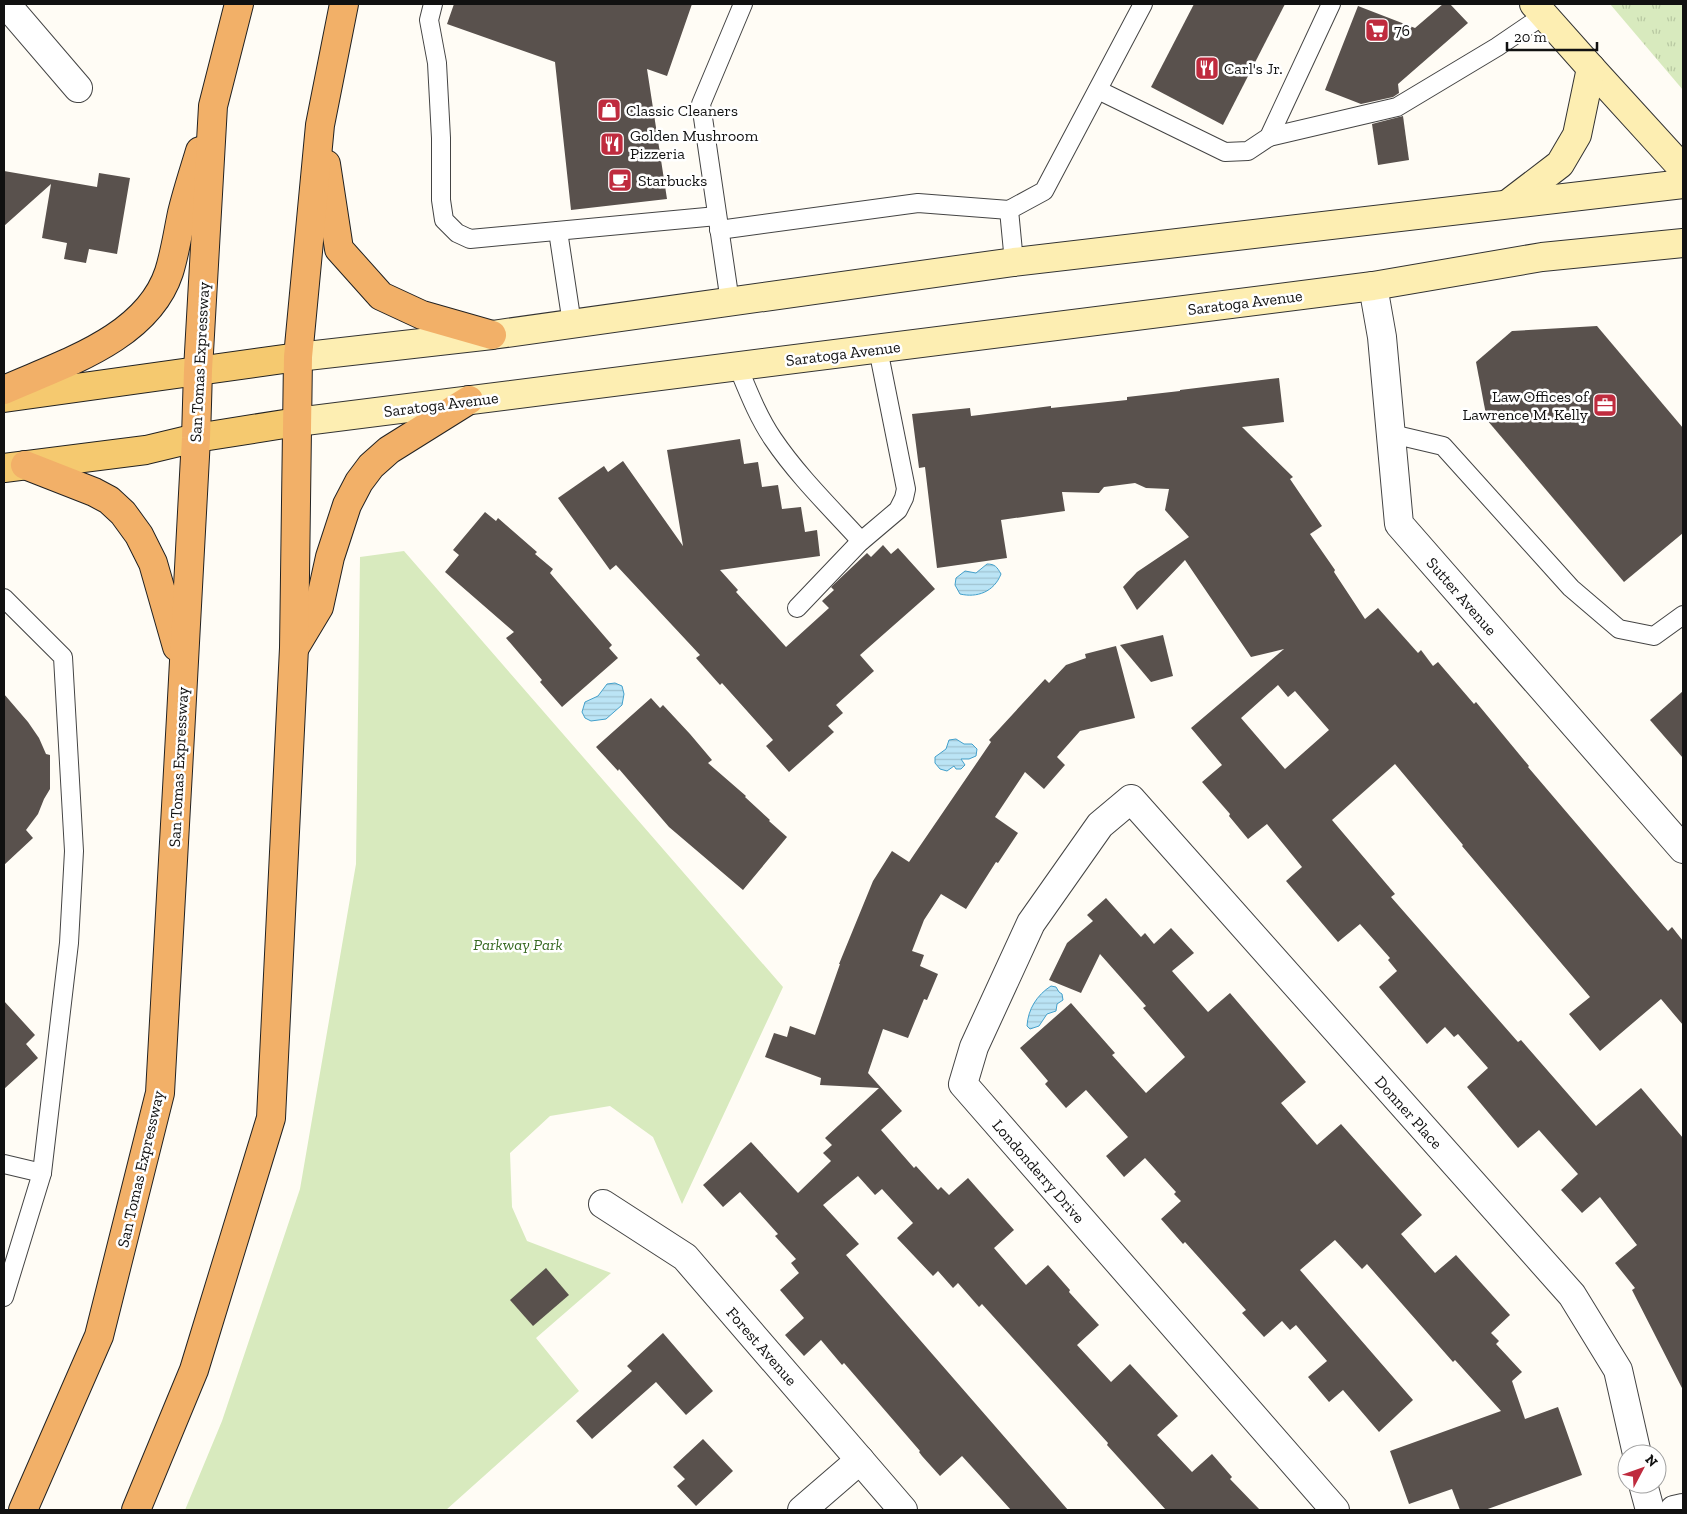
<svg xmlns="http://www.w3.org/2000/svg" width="1687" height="1514" font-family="'Zilla Slab',serif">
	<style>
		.grass { fill: url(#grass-tufts) }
		.park { fill: #d8eabe }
		.water { fill: url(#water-rules); stroke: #43a0cb }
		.building { fill: #59514d; fill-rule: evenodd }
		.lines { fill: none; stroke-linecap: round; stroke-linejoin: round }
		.service-casing { stroke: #444; stroke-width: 20 }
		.minor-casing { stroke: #444; stroke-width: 30 }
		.secondary-casing { stroke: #333; stroke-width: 30 }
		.primary-casing { stroke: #222; stroke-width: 30 }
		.trunk-casing { stroke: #222; stroke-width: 30 }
		.service { stroke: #fff; stroke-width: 18 }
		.minor { stroke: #fff; stroke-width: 28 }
		.secondary { stroke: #fdeeb2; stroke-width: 28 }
		.primary { stroke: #f5c96f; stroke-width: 28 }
		.trunk { stroke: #f2b068; stroke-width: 28 }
		.labels { text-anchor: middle; stroke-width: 5; stroke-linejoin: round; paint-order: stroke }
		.poi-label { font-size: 16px; fill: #111; stroke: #fff; text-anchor: start }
		.street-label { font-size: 16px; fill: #111; stroke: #fff }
		.park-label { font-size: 16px; font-style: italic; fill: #366921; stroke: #fff }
	</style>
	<defs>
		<pattern id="grass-tufts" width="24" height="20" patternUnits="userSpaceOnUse" patternTransform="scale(1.25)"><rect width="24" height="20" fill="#d8eabe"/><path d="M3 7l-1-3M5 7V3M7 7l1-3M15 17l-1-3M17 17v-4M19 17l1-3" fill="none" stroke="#b8c8a2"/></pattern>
		<pattern id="water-rules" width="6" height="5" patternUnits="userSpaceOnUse" patternTransform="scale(1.25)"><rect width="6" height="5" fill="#bbe4f5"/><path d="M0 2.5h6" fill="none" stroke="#a0c3d1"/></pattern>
	</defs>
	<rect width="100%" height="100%" fill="#fffcf5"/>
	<polygon class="grass" points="1610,4 1683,4 1683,90"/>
	<polygon class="park" points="404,551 783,987 682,1204 653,1137 610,1106 550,1116 510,1153 512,1207 527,1241 611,1273 536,1338 579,1391 446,1510 185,1510 222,1421 300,1189 356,864 360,557"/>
	<g class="water">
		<path d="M987,564C995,564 997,567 1001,574C994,592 977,598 960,594L955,585L956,578L965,571L976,573Z"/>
		<polygon points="615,683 622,686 624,694 622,705 606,719 591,721 585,718 582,712 585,702 598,696 607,684"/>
		<polygon points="956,739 964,744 972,744 977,749 976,756 969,759 961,759 965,765 961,769 956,769 954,766 947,771 940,769 935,763 935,757 946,749 949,740"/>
		<path d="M1051,986L1056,987L1059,992L1062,994L1063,1000L1057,1004L1056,1011L1047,1014L1039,1026L1030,1029L1027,1026C1028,1009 1037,995 1051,986Z"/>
	</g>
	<g class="building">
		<polygon points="454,4 692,4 667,76 647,69 667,199 571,210 555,62 447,24"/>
		<polygon points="1194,4 1285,4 1223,125 1151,87"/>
		<polygon points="1443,4 1450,4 1468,23 1398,84 1399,93 1393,97 1361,104 1325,90 1358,6 1415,28"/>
		<polygon points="1403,116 1409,160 1378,165 1372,124"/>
		<polygon points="4,171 97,187 99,173 130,178 117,254 89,249 86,263 64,259 67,243 42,238 51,184 4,226"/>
		<polygon points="1597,326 1683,428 1683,533 1624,582 1487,420 1476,362 1512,331"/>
		<path d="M1279,378L1284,422L1242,427L1293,477L1290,479L1322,526L1310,534L1335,570L1334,572L1365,619L1378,608L1418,653L1421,650L1433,666L1438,662L1474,704L1476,702L1529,766L1528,767L1668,931L1672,927L1683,941V1025L1661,999L1600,1051L1569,1014L1590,997L1462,846L1463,845L1395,764L1332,820L1395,894L1391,897L1518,1042L1521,1040L1596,1126L1641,1088L1683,1138V1390L1632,1290L1635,1288L1615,1263L1637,1245L1600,1197L1582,1213L1561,1190L1578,1174L1539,1130L1518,1148L1467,1087L1488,1068L1458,1034L1454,1037L1445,1027L1427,1044L1379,987L1397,971L1388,960L1390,958L1360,924L1338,942L1286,881L1302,867L1267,824L1248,839L1229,816L1230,814L1202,782L1222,765L1191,728L1284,649L1251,657L1185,560L1137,610L1123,587L1137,572L1189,537L1165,510L1169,489L1146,488L1135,483L1104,487L1099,493L1062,492L1065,511L1001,520L1007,558L937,568L925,467L919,468L912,414L970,408L971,416L1051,406V408L1127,400V397L1180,391V390ZM1278,685L1288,697L1295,691L1329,730L1285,769L1241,718Z"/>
		<polygon points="740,439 744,464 758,462 762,487 778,485 782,509 801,507 805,532 817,530 820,556 720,570 738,590 736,592 786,647 829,608 822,601 834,590 831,587 867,553 871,557 883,545 891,554 898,548 935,589 860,655 874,671 836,705 843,713 828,726 834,732 789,772 766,746 773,740 722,683 720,685 696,658 700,655 616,565 610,570 558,498 604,466 608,472 623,461 683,546 667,450"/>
		<polygon points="485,512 496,521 498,518 537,552 535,554 553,569 550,573 612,645 609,648 618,658 562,707 540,682 542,680 506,638 514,632 445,572 459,555 453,550"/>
		<polygon points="1163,635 1173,676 1151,682 1120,645"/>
		<polygon points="1116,646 1135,718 1080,731 1057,757 1065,765 1044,789 1025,772 995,817 1018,833 998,863 996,862 966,909 941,894 924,920 912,951 924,955 920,966 938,974 927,1000 924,999 908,1038 883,1029 868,1073 902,1111 881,1130 914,1168 916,1166 938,1190 941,1187 949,1195 968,1178 1014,1230 994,1248 1026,1285 1048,1265 1070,1290 1069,1292 1099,1325 1077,1345 1111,1382 1130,1364 1178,1416 1157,1435 1192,1472 1212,1454 1232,1477 1230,1479 1260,1510 1166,1510 1107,1445 1108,1443 982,1304 979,1307 958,1283 953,1288 938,1271 933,1276 897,1238 913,1223 882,1189 875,1195 858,1176 823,1205 859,1244 846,1255 1068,1510 1011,1510 962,1456 940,1476 922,1456 919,1452 920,1451 844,1363 842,1365 821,1340 804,1356 785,1335 804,1318 780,1290 799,1273 791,1263 796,1259 775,1236 778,1234 740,1192 723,1207 703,1185 751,1142 798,1193 831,1161 823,1153 832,1145 825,1138 879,1088 820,1085 821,1078 765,1057 774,1033 787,1037 790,1026 815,1035 840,964 839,964 873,881 892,851 909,862 991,742 989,740 1045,679 1049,683 1066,665 1086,658 1085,654"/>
		<polygon points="1683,691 1683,758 1650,720"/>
		<polygon points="4,694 28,722 39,738 46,754 50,755 50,789 44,799 38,814 26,830 33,838 4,865"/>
		<polygon points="651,698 660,708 663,705 690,734 712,760 708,763 746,796 745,797 770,820 769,821 787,837 743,890 669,827 619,769 618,771 596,747"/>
		<polygon points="1106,898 1141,937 1145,933 1154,944 1171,928 1194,953 1172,971 1208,1012 1230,993 1306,1082 1281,1103 1317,1145 1341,1124 1422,1215 1401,1234 1435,1273 1456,1255 1510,1315 1491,1333 1499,1341 1496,1344 1522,1372 1512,1381 1525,1419 1558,1407 1582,1475 1485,1510 1460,1510 1452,1489 1409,1504 1390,1451 1501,1411 1455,1360 1453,1362 1367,1264 1362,1269 1335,1240 1300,1270 1413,1400 1379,1432 1343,1390 1329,1402 1308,1377 1327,1361 1296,1325 1290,1330 1282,1321 1264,1337 1242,1313 1246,1310 1185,1242 1183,1244 1161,1219 1181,1201 1174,1194 1176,1192 1145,1158 1124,1177 1106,1156 1128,1137 1086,1090 1066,1108 1045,1084 1048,1081 1020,1048 1071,1003 1115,1053 1112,1055 1146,1093 1185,1057 1143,1008 1146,1006 1100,954 1081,993 1049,980 1067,943 1093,921 1087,915"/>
		<polygon points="4,1001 35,1035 26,1044 38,1058 4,1089"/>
		<polygon points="546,1268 569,1295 533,1326 510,1300"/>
		<polygon points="663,1333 713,1391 686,1415 656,1382 592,1439 576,1421 632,1371 627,1366"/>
		<polygon points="703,1439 733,1471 696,1506 677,1486 685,1479 673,1467"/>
	</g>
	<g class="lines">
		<g class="service-casing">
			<g id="service">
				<polyline points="433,4 429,20 437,63 441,138 441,200 444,220 457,233 470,239 717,216"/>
				<polyline points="1098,90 1225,152 1248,151 1269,137 1331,4"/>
				<polyline points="1269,137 1397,107 1497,47 1544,15"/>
				<polyline points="719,230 918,203 1009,210"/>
				<polyline points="558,231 572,324"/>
				<polyline points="1014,262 1009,210 1044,191 1143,4"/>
				<polyline points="730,302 701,104 743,4"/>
				<path d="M738,367C748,391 758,417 773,439C798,476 831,508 861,541"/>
				<polyline points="1392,434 1443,446 1571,588 1619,629 1654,636 1683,615"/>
				<polyline points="4,598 63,657 74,851 69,943 42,1173 4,1297"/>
				<polyline points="797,608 859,543 898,510 904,498 906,489 878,349"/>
				<polyline points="4,1164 42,1173"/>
			</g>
		</g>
		<g class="minor-casing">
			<g id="minor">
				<polyline points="6,4 78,88"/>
				<polyline points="1373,286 1382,337 1399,524 1683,849"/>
				<polyline points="603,1204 685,1257 903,1510"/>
				<polyline points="1643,1484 1650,1510"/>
				<polyline points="802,1510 860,1460"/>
				<polyline points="1335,1510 963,1084 974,1047 1031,923 1100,825 1131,799 1572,1295 1618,1370 1637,1454"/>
				<polyline points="1674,1510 1683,1508"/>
			</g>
		</g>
		<g class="secondary-casing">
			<g id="secondary">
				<polyline points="1534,4 1591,68 1683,169"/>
				<polyline points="1509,203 1560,164 1577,135 1591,68"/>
				<polyline points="298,357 492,335 1014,262 1683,184"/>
				<polyline points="297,422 1373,286 1542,257 1683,243"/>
			</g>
		</g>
		<g class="primary-casing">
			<g id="primary">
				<polyline points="4,398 298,357"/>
				<polyline points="4,468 146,450 196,438 297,422"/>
			</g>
		</g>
		<g class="trunk-casing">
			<g id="trunk">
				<polyline points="326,164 339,249 381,296 422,315 492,335"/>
				<path d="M4,390C62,364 147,339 169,272C175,253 178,232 182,213C187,192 194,171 200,151"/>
				<polyline points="25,465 94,492 109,500 123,513 139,535 153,563 177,647"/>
				<polyline points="295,647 319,607 330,557 347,505 359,482 371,466 389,450 469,400"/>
				<polyline points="23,1510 99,1336 160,1093 181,717 196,438 198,370 213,106 239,4"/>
				<polyline points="136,1510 194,1370 271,1118 294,648 298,357 320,125 344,4"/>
			</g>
		</g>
		<use href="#service" class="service"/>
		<use href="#minor" class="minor"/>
		<use href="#secondary" class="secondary"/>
		<use href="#primary" class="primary"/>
		<use href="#trunk" class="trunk"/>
	</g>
	<defs>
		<g id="supermarket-square" transform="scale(1.25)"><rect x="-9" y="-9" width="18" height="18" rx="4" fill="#bf2b3e" stroke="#fff"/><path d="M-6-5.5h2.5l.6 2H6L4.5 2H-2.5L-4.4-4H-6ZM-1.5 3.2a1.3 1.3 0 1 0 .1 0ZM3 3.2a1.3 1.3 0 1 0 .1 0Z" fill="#fff"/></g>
		<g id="restaurant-square" transform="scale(1.25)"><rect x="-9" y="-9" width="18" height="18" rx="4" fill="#bf2b3e" stroke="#fff"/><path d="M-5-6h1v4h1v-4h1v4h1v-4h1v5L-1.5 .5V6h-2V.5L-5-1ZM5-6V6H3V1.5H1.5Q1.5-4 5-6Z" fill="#fff"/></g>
		<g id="shop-square" transform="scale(1.25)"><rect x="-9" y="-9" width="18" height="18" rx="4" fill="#bf2b3e" stroke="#fff"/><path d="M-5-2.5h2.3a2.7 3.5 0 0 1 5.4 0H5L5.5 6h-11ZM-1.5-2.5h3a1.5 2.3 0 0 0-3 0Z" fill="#fff"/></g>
		<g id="cafe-square" transform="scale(1.25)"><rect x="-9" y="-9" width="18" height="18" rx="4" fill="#bf2b3e" stroke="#fff"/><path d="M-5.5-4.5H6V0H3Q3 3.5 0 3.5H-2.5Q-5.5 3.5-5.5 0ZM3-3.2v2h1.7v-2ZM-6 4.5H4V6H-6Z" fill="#fff"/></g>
		<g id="office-square" transform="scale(1.25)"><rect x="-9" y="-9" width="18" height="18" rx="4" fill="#bf2b3e" stroke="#fff"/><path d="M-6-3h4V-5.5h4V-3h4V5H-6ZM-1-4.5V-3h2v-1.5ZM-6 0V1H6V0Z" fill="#fff"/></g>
	</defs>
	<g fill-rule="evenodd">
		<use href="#supermarket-square" x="1377" y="30"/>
		<use href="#restaurant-square" x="1207" y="68"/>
		<use href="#shop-square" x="609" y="110"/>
		<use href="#restaurant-square" x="612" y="144"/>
		<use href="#cafe-square" x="620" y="180"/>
		<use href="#office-square" x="1605" y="405"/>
	</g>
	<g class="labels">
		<g class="poi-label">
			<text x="1394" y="36">76</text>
			<text x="1224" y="74">Carl's Jr.</text>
			<text x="626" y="116">Classic Cleaners</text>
			<text x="630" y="141">Golden Mushroom<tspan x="630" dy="18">Pizzeria</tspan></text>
			<text x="638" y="186">Starbucks</text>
			<text x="1588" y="402" text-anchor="end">Law Offices of<tspan x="1588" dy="18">Lawrence M. Kelly</tspan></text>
		</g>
		<g class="street-label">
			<text transform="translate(1245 302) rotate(-7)" y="6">Saratoga Avenue</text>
			<text transform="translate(843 353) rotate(-7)" y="6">Saratoga Avenue</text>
			<text transform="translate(199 362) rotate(-87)" y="6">San Tomas Expressway</text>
			<text transform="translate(441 404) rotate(-7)" y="6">Saratoga Avenue</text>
			<text transform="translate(1462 596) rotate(49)" y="6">Sutter Avenue</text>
			<text transform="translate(178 767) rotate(-87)" y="6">San Tomas Expressway</text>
			<text transform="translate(1409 1112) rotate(48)" y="6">Donner Place</text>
			<text transform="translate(140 1169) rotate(-77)" y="6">San Tomas Expressway</text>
			<text transform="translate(1039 1171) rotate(49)" y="6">Londonderry Drive</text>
			<text transform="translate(762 1346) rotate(49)" y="6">Forest Avenue</text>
		</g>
		<g class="park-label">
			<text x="518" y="950">Parkway Park</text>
		</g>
	</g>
	<rect width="1687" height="1514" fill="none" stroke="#111111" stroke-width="10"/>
	<g transform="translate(1642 1469) rotate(49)"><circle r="24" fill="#ffffff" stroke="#a0a0a0"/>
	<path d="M0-4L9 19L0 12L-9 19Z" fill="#bf2b3e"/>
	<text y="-8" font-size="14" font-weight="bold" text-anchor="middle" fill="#111111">N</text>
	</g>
	<path d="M1507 42v8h90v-8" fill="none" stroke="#111111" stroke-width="2.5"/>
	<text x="1514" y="42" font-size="15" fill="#111111" stroke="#ffffff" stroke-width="4" paint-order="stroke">20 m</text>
</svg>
